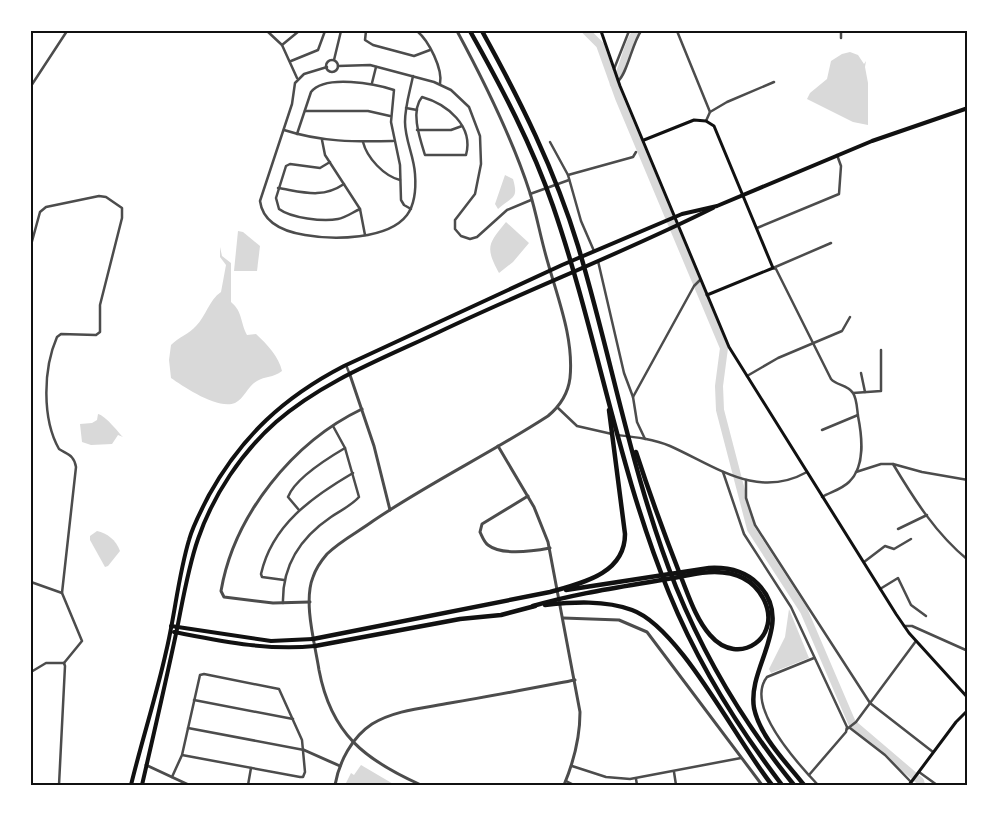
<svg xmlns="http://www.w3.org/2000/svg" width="999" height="816" font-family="Quicksand,sans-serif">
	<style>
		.water { fill: #d9d9d9 }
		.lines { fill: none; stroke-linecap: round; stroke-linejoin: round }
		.river { stroke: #d9d9d9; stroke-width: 8 }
		.minor { stroke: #4c4c4c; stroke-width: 2.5 }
		.tertiary { stroke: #4c4c4c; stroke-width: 3 }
		.secondary { stroke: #111; stroke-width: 3 }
		.primary { stroke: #111; stroke-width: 4 }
		.motorway { stroke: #111; stroke-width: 4.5 }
		.neatline { fill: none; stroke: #111; stroke-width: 2 }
	</style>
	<rect width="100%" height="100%" fill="#fff"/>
	<g class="water">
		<polygon points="850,52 858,55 864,64 866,61 865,67 868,83 868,125 853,122 807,99 810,93 827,79 831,61 842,54"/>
		<path d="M505,175L513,179C519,200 512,196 498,209L495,204Z"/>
		<path d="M506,222L529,243L513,262L499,273C485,247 488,244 506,222Z"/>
		<polygon points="238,231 243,232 260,246 257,271 234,271"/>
		<path d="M220,247L222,256L231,263V302C243,312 240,322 247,335L256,334C267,344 279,357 282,371C273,378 265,376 257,381C248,386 244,399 235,403C218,410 184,387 171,378L169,360L171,345C179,337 189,334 196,326C206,316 209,300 221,292L226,265L220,257Z"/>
		<path d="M98,414C106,416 118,432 123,437L118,435L112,444L91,445L82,442L80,424L92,423L97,420Z"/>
		<path d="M97,531C107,533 116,540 120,551L108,566L105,567L90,540V536Z"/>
		<polygon points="789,609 809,658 771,673 769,669 785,637"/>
		<polygon points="361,765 395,785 345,785 351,773 354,775"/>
	</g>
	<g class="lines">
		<g class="river">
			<polyline points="586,31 600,45 619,98 724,348 719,386 720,410 751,529 804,611 852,723 920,781 921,785"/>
			<path d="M614,84C625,68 625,47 637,31"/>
		</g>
		<g class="minor">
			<polyline points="267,31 282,45 297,78"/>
			<polyline points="366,31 365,40 373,45 414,56 430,50"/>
			<path d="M417,31C429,41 443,69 440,84"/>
			<polyline points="677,31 710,112 706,121"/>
			<polyline points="841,31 841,38"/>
			<polyline points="282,45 299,31"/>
			<polyline points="334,60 341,31"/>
			<circle cx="332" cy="66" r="6"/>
			<polyline points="291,61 318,50 325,31"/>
			<polyline points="338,66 370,65 434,82 451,90 469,107 480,136 481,164 475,194 455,220 455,229 461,236 470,239 477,237 507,210 531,200"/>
			<path d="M327,67L304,74L295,83L292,104L260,201C263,224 286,232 305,235C333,240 388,240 407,215C415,204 416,187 415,174C414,156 405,140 405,122C405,106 410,91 413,76"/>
			<polyline points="614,69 629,31"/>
			<path d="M618,81C627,74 632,44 641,31"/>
			<polyline points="372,83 376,67"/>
			<polyline points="31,86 67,31"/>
			<path d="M422,97C447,104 474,126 466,155H425C420,139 410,111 422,97Z"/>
			<polyline points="406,108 417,110"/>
			<polyline points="305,111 368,111 390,116"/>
			<polyline points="710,112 727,102 774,82"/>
			<path d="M284,130C321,142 355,142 393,141"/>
			<polyline points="417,130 451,130 462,126"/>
			<path d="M297,134L311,92C325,74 376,84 394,90L391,122L400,165L401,200L404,205L411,209"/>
			<polyline points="322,140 325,155 360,209 365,235"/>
			<path d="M363,142C367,158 384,176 400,180"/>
			<polyline points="550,142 568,175 581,221 594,251"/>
			<path d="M330,162L320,168L290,164L286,166L276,198L279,209C291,218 323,222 338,219C345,218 353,212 360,209"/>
			<polyline points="568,175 633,157 636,152"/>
			<path d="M278,188C303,192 322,199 344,184"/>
			<polyline points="530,194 569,180"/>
			<polyline points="757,228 839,194 841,166 837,155"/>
			<path d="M31,245L40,212L46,207L99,196L106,197L122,208V218L100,305V332L96,335L61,334L57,337C43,369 42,419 59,449C68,455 74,455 76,467L62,593L82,641L64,663"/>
			<polyline points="598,261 624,373 633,397 637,422 645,439"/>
			<polyline points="346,365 350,375"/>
			<polyline points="861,373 865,392"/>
			<polyline points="747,376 778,358 842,331 850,317"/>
			<polyline points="853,393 881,391 881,350"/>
			<polyline points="633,397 694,286 700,280"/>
			<polyline points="557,407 577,426 612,434"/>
			<polyline points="822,430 858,415"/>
			<path d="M617,435C635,437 654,439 670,446C715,466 757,500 807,472"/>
			<path d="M893,464C914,499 936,534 968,560"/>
			<polyline points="723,472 744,534 791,607 847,727 846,732 809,775"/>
			<polyline points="856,472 881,464 893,464 922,472 968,480"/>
			<polyline points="746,480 746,498 755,525 870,703 933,752"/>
			<path d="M822,497C831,492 842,489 849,482C866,466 862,436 858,416C857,409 857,399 853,393C847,384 837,386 831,379L776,269L773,268L831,243"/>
			<path d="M299,510L288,497C295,478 328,458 345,448"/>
			<polyline points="898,529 927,515"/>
			<polyline points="864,562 885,546 894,549 911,539"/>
			<path d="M284,580L262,577L261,574C272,525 312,497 353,473"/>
			<polyline points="31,582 62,593"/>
			<polyline points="880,589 898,578 911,605 926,616"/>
			<path d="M283,603C282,565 300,538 331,517C340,511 352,505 359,497L345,448L333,426"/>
			<polyline points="904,626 912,626 968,651"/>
			<path d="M814,658L767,677C744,706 799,765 818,785"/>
			<polyline points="31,672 46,663 64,663"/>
			<polyline points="194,700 293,719"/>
			<polyline points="188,728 304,750"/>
			<polyline points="850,728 885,755 911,782"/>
			<polyline points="847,729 856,722 916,641"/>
			<polyline points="572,766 606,777 630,779 741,758"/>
			<polyline points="674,772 676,785"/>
			<polyline points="919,772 937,785"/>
			<polyline points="172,777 182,755 200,675 204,674 279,689 302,740 305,772 303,777 300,777 182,755"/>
			<polyline points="636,779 637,785"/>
			<polyline points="566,781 574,785"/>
			<polyline points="59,785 65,666 64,663"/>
			<polyline points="248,785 251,768"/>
		</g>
		<g class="tertiary">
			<polyline points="350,375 374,446 390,510"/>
			<path d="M498,446L534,507L548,542L580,712C580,739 574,761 564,785"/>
			<path d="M528,496L482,524L480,532C482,536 484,542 488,545C502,556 534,551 550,548"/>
			<path d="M310,602L273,603L224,597L221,591C234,515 293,442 362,409"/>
			<polyline points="563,618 619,620 647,632 762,785"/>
			<polyline points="304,750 340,766"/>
			<polyline points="146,765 189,785"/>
			<path d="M335,785C339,762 352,737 372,724C395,710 424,708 450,703C492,696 533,688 575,680"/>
			<path d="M421,785C365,760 331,734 319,670C315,644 303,602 313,577C316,568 321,561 327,554C340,541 358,532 373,521C429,483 491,453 548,416C560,406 568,394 570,378C574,339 558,299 548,263C541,240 537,216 530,193C512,137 485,83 457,31"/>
		</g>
		<g class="secondary">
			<polyline points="601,31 620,86 729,347 896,614 909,633 968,698"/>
			<polyline points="644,140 694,120 706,121 714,126 773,268 707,295"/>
			<polyline points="909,785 956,722 968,710"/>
		</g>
		<g class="primary">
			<polyline points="171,626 271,641 313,639"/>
			<path d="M174,632C221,641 267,651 315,646"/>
			<path d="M131,785C142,740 156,697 166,652C175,615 178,577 189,540C193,525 202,509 209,495C242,436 284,397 344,366L562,265L682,214L717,206L872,141L968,108"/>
			<path d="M142,785C154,733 166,681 177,629C183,599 188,568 198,539C213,495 242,452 276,422C323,381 384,358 439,332C529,289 623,253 713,208"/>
		</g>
		<g class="motorway">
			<path d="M470,31C502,88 532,145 553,206C597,334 618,469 669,593C697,662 737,726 782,785"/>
			<path d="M482,31C520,100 555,170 578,246C612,359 632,477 676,587C705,658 746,726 794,785"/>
			<path d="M566,590L709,568C728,567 745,571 758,584C796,623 747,666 754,708C760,737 787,763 804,785"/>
			<path d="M545,605C573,602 605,600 632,610C680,627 737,742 772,785"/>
			<path d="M533,606C584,591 637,585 689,575C717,569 748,570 763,598C784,636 739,669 710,635C696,619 689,597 681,577C665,536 650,495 636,452"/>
			<path d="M313,639L550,592C582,583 625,574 625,534L609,410"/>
			<polyline points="315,646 460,619 501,615 535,606"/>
		</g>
	</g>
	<rect width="999" height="816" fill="none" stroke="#ffffff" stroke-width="65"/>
	<rect x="32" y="32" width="934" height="752" class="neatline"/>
</svg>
